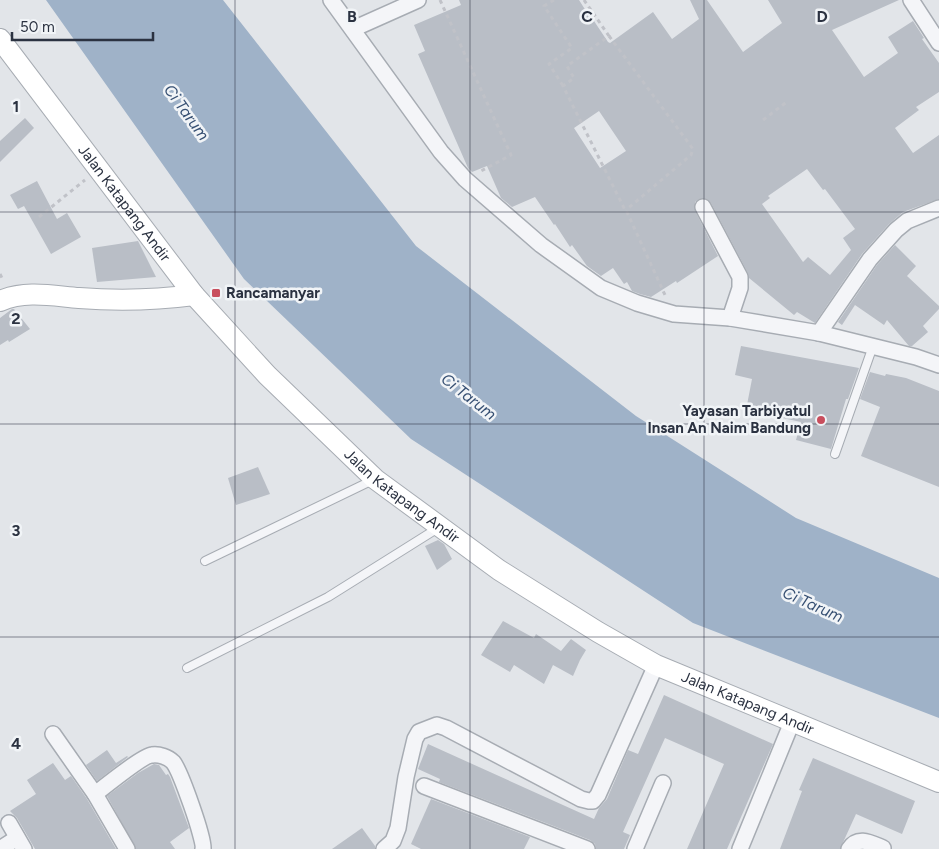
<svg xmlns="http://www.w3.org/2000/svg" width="939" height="849" font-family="Figtree,sans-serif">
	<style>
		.water { fill: #9fb2c8 }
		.building { fill: #b9bec6; fill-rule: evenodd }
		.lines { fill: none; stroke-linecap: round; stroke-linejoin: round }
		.lane-casing { stroke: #a7acb3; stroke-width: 10 }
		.street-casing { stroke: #a7acb3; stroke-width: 18 }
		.secondary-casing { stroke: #a7acb3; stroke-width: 22 }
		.path { stroke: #c0c2c8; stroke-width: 3; stroke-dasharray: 4 4; stroke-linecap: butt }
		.lane { stroke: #f4f5f8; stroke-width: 8 }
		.street { stroke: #f4f5f8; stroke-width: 15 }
		.secondary { stroke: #fff; stroke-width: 20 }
		.grid { fill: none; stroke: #2b3241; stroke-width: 1; stroke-opacity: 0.55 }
		.poi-dot { fill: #c84e5d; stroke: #f1f4f7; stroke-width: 2 }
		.labels { text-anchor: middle; stroke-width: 5; stroke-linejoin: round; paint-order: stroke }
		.street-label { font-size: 15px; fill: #2b3241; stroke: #f1f4f7 }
		.poi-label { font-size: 15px; font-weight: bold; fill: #2b3241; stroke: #f1f4f7; text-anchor: start }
		.water-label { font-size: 16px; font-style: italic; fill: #375073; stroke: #f1f4f7 }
		.grid-label { font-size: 16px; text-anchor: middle; font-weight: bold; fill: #2b3241; stroke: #f1f4f7; stroke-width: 5; stroke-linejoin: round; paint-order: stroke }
	</style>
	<rect width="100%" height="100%" fill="#e2e5e9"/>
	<polygon class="water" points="46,0 223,0 416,246 636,416 796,518 939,578 939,718 693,623 411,439 244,279"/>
	<g class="building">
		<path d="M459,0H579L593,22L594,21L608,42L610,43L653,12L672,39L699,19L690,0H707L743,52L782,23L768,0H899L832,30L864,77L898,53L888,37L913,21L924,38L922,39L939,63V92L916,107L919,110L895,128L913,153L939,135V199L903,212L889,224L862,254L815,323L797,312L794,315L749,278L748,273L711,203L704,198L699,199L695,202V211L718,256L677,283L676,281L651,297L640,294L632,291L627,282L624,284L613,268L601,276L587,266L572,245L570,247L555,224L554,225L535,197L512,207L501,198L487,166L472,172L468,168L418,54L425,51L414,25L461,5ZM599,111L626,151L600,168L574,128ZM807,169L823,190L825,189L855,229L843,238L851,250L830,275L808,257L803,262L762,204L770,198L768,196Z"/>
		<polygon points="25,118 34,128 0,162 0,141"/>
		<polygon points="37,181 57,219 67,213 81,237 51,254 24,206 18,209 10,195"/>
		<polygon points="138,241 156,277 97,282 92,248"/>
		<polygon points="895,245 916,266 907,276 939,306 939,309 923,326 928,332 912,346 909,346 887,320 884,325 855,305 842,325 838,322 877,265"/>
		<polygon points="12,309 14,309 30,329 9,342 8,340 0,345 0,318"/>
		<polygon points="741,346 859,368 848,399 846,399 831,449 796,440 801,422 746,410 752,379 735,375"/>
		<polygon points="870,372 885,376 886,374 906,378 939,391 939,487 861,456 880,407 860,399"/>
		<polygon points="258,467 270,494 236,505 228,478"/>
		<polygon points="438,540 444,544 452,559 437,570 425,546"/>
		<polygon points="503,621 534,638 536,634 561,651 571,639 586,650 580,660 573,676 553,665 544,684 514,665 510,672 481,655"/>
		<polygon points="664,695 773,744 727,849 687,849 724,764 665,738 623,832 630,835 624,849 596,849 595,844 590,840 439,782 440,779 418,769 428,744 594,819 599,808 607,799 628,750 638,754"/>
		<polygon points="107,750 116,763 127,756 128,757 97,781 86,765"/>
		<polygon points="813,758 915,801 902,834 856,814 840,849 780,849 802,791 799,790"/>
		<polygon points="53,763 65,780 71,776 87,799 116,849 35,849 17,818 10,811 36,794 27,780"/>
		<polygon points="154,764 159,765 166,775 168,774 170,777 189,828 170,842 175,849 136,849 107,796 138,773"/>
		<polygon points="431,799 530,837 524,849 421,849 411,844"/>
		<polygon points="362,828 375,846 375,849 332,849"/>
	</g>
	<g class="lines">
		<g class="lane-casing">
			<g id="lane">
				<polyline points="835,454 873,346"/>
				<polyline points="205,561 373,480"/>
				<polyline points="187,668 328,597 438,528"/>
			</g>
		</g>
		<g class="street-casing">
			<g id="street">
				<polyline points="331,0 441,152 465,179 541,245 601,288 637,303 674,314 730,318 819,333 916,357 939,365"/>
				<polyline points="911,0 939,43"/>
				<polyline points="353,29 418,0"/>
				<polyline points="703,207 740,277 740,288 730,318"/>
				<polyline points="819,333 870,259 896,230 907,221 939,208"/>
				<polyline points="53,734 95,794 127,849"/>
				<polyline points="424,786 587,849"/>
				<path d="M95,794C104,787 144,755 152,755C159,754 168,757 173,762C180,770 205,840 203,849"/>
				<polyline points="9,823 24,849"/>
				<polyline points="0,849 17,838"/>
				<polyline points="384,849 393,841 398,828 406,777 415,739 419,732 437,725 446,728 581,799 589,801 593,801 598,795 656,665"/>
				<polyline points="635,849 663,783"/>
				<polyline points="740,849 792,722"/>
				<path d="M849,849C858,835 871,843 883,848"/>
			</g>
		</g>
		<g class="secondary-casing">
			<g id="secondary">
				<path id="s1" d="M0,39L194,295L267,375L375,479L499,570L598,632L656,665L939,782"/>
				<path d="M0,301C26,290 53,296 79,298C118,301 156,300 194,295"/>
			</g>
		</g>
		<g class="path">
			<polyline points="440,0 511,155 481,171"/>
			<polyline points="554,0 544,6 572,48 549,64 563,86"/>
			<polyline points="584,0 609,36 567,66 574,78 563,86 625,210 626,210 665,295"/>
			<polyline points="609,36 693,149 691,155 626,210"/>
			<polyline points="763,120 788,101"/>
			<polyline points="39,217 85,180"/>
			<polyline points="0,274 3,280"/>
		</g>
		<use href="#lane" class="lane"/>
		<use href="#street" class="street"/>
		<use href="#secondary" class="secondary"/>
	</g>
	<path class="grid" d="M235,0V849M470,0V849M704,0V849M0,212H939M0,424H939M0,637H939"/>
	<g class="poi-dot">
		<rect x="211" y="288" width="10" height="10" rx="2.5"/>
		<circle cx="821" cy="420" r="5"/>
	</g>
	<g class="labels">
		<g class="street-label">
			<text dy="5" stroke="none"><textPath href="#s1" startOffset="206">Jalan Katapang Andir</textPath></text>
			<text dy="5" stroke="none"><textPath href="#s1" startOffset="611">Jalan Katapang Andir</textPath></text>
			<text dy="5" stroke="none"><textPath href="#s1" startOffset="1016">Jalan Katapang Andir</textPath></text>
		</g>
		<g class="poi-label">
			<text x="226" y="298">Rancamanyar</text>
			<text x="811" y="416" text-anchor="end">Yayasan Tarbiyatul<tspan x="811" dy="17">Insan An Naim Bandung</tspan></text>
		</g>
		<g class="water-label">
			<text transform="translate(187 112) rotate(54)" y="6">Ci Tarum</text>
			<text transform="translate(469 396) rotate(38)" y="6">Ci Tarum</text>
			<text transform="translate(813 604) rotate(24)" y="6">Ci Tarum</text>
		</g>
	</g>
	<g class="grid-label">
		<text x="352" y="22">B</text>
		<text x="587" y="22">C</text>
		<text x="822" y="22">D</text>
		<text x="16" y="112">1</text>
		<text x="16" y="324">2</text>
		<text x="16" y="536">3</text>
		<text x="16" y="749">4</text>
	</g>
	<path d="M12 32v8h141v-8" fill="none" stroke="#2b3241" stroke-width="2.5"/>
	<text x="20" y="32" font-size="15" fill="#2b3241" stroke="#f1f4f7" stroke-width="4" paint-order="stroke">50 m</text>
</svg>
